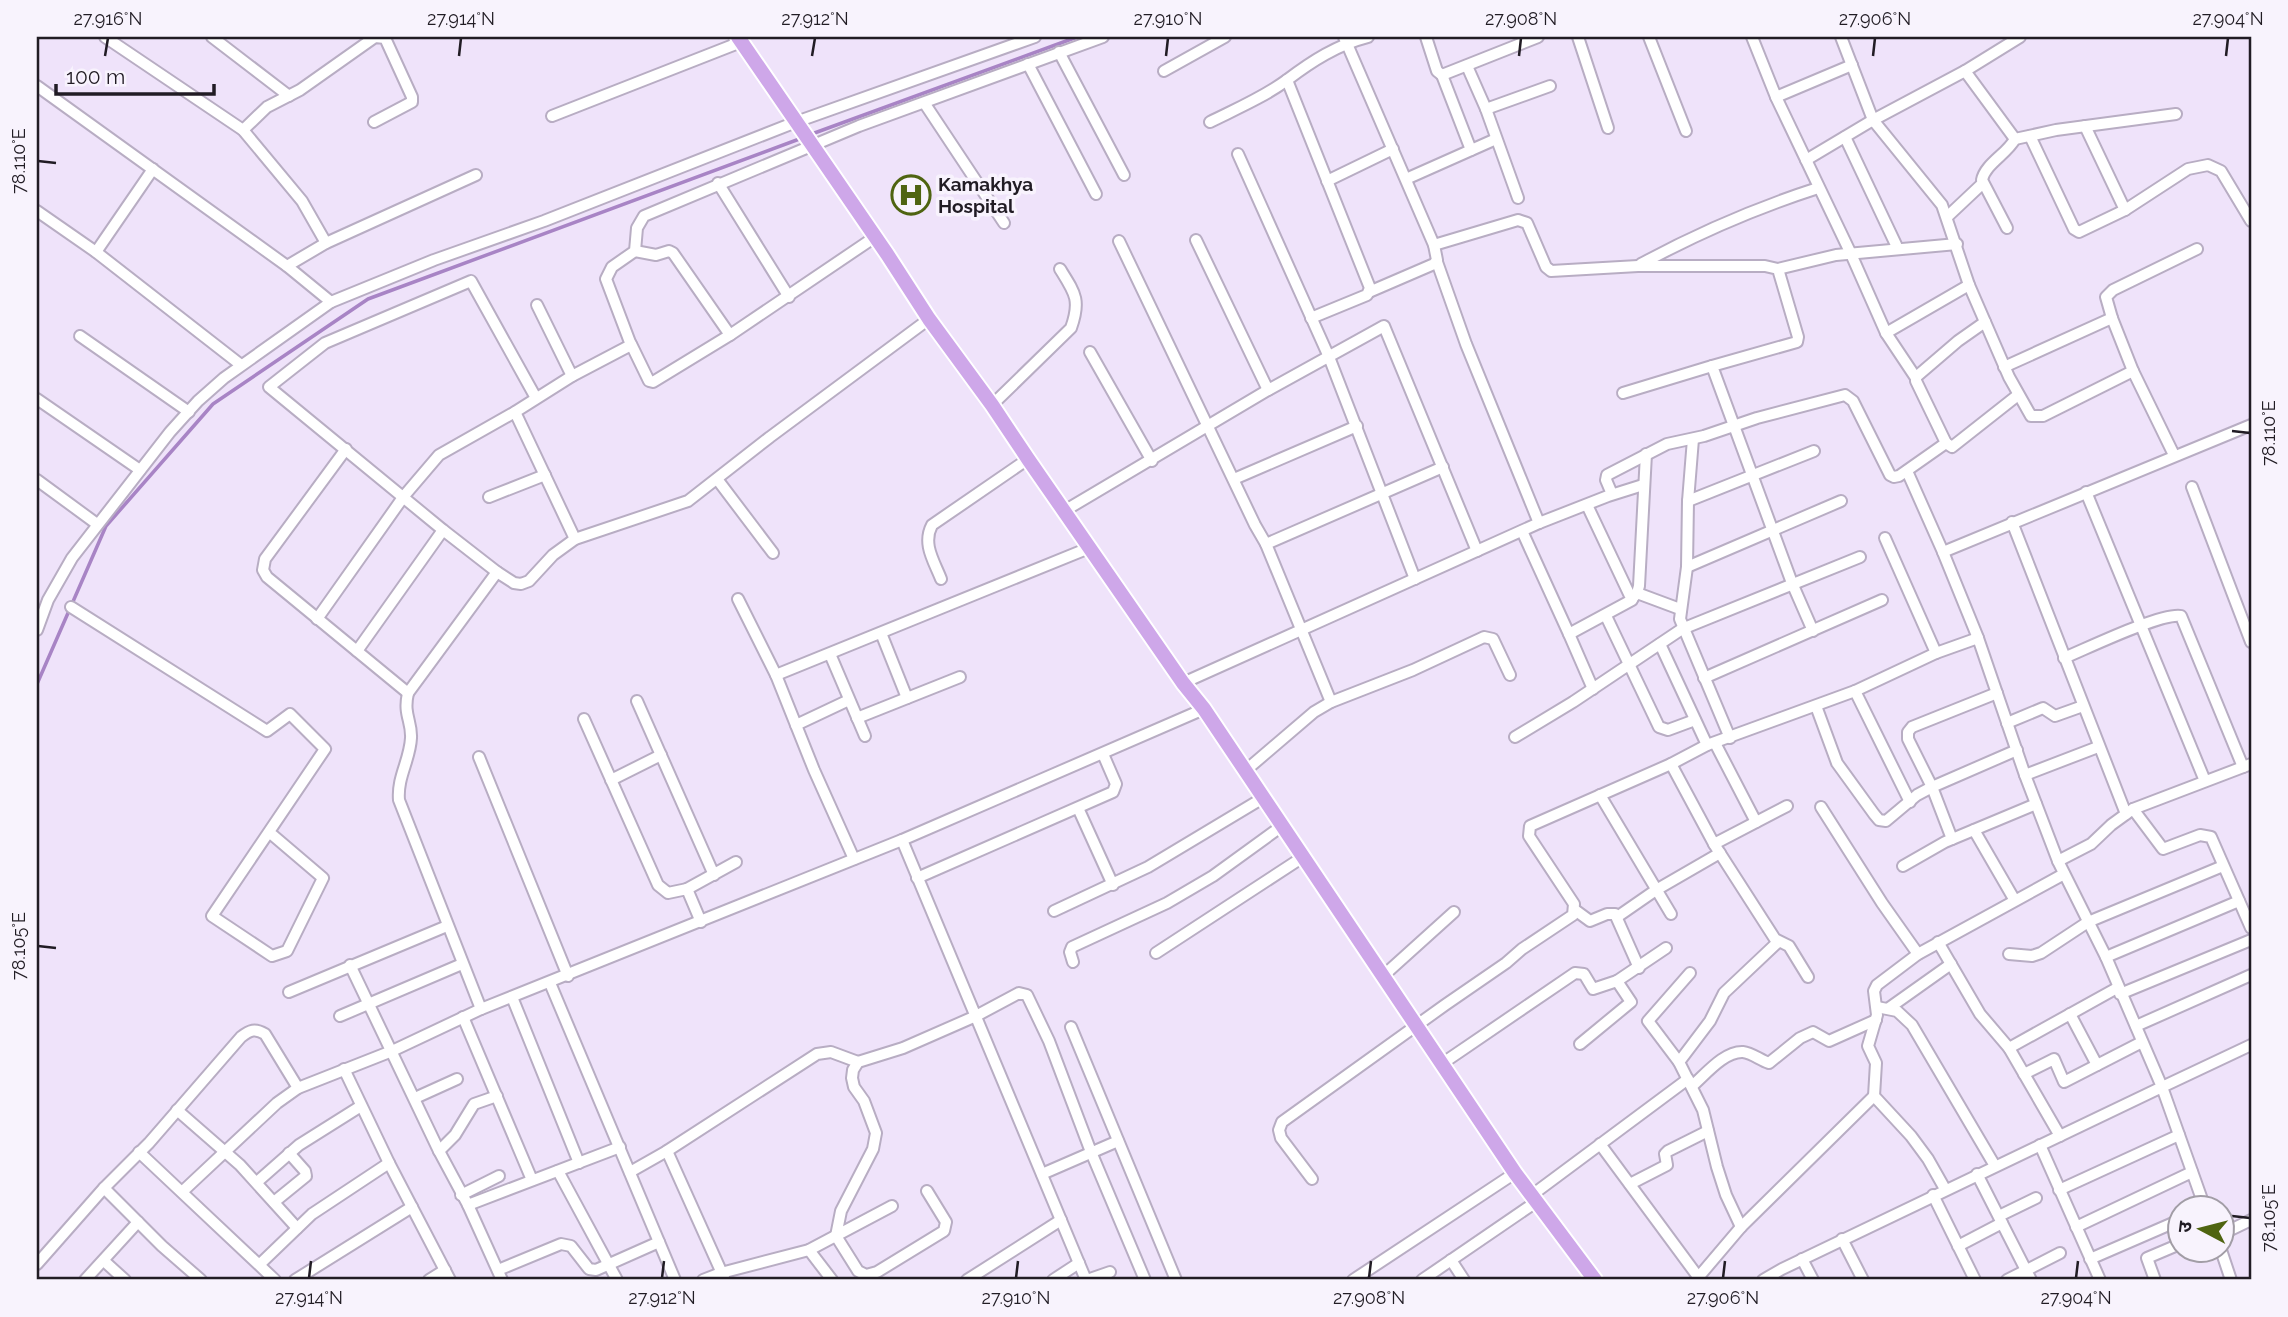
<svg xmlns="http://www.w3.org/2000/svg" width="2288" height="1317" font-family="Raleway,'Noto Sans Devanagari',sans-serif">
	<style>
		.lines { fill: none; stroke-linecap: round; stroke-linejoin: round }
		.stream { stroke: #a884c5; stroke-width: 3.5 }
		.minor-casing { stroke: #b8adc3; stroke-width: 14 }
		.major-casing { stroke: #fff; stroke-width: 18 }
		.minor { stroke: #fff; stroke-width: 10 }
		.major { stroke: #cea7e9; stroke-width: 14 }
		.ticks { fill: none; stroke: #211c24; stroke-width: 2.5 }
		.labels { text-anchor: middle; stroke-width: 7; stroke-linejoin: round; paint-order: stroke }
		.poi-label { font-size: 19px; font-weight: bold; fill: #211c24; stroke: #f8f3fd; text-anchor: start }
		.neatline { fill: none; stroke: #211c24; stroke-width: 2.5 }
		.ticks-label { font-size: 18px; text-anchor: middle; fill: #211c24 }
	</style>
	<rect width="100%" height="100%" fill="#efe3fa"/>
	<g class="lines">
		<g class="stream">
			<polyline points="809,135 1077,37"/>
			<polyline points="37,684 106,526 213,404 368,299 802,138"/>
		</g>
		<g class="minor-casing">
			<g id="minor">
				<polyline points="105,37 243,130 302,201 326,243"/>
				<polyline points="212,37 289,96"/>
				<polyline points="1344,37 1434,245 1437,260 1434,264 1369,292"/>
				<polyline points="1426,37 1437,71 1442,75 1538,37"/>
				<polyline points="1578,37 1608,128"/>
				<polyline points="1649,37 1686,131"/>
				<polyline points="1752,37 1776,97 1852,65"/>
				<polyline points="1841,37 1873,120 1965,71 2020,37"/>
				<polyline points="1059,52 1124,175"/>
				<polyline points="1028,64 1096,194"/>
				<polyline points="1467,66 1486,109 1550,86"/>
				<polyline points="1164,71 1225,37"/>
				<polyline points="1965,71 2015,139 2056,130 2176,114"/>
				<polyline points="1442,75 1471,150"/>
				<polyline points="1287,80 1370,288 1367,295 1311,318"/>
				<polyline points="37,86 287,266 331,302"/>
				<polyline points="1776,97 1851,254 1886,333 1916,378"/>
				<polyline points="925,104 1004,223"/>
				<polyline points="1486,109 1518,198"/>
				<polyline points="552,116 741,42"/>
				<path d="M1210,122C1236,109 1264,97 1287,80C1312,61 1337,45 1368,37"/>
				<polyline points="2085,126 2125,210"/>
				<polyline points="243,130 267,107 300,90 375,37 385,38 412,97 412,102 374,122"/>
				<polyline points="2030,136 2074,229 2079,232 2125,210 2188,169 2208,165 2221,171 2251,221"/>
				<polyline points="1845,137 1898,249"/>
				<polyline points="1238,154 1329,357 1415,579"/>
				<polyline points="1806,160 1873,120 1942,205 1969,285 2009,377 2031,416 2043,416 2133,371"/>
				<polyline points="1406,179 1496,139"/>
				<polyline points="1327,181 1393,149"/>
				<polyline points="718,183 789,297"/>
				<polyline points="37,211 96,252 241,365"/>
				<polyline points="1948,216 1982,184"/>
				<path d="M2007,228L1982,180C1985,164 2007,154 2015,139"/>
				<polyline points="1196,240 1268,390"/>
				<polyline points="1119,241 1255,525 1266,544"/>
				<polyline points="1434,245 1518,220 1527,223 1546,267 1551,271 1638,266 1765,266 1778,269 1798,337 1797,342 1712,366 1792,583 1813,631"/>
				<polyline points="635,251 656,255 669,251 673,253 730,335"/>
				<polyline points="96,252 153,169"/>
				<polyline points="1437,262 1466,344 1539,523"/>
				<path d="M1641,264C1698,233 1756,208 1818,188"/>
				<polyline points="287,266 326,243 476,175"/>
				<polyline points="1778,269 1836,255 1957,244"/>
				<polyline points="537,305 572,376"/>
				<polyline points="1886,333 1969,285"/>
				<polyline points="80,336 189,412"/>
				<polyline points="631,344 649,381 653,382 730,335 875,237"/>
				<polyline points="1090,352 1152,461"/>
				<polyline points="2004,367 2112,318"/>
				<polyline points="1623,393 1712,366"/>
				<polyline points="536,398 471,281 325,343 269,387 443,530 497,572 514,583 521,584 529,581 553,555 575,539 688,501 770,437 929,319"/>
				<polyline points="37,399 140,470"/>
				<path d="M992,405L1071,328C1081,300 1075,293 1060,269"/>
				<polyline points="1693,439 1688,501 1687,567 1680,619 1730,738"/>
				<polyline points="1946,443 1952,447 2018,395"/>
				<polyline points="346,449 265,559 263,570 267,577 408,693 497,572"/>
				<polyline points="2174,455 2133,371 2112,318 2106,297 2113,290 2197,249"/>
				<polyline points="717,479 773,553"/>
				<polyline points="1234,479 1357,426"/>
				<polyline points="37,480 97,524"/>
				<polyline points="2192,487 2251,642"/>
				<polyline points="2086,492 2205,781"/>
				<polyline points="1612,494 1606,480 1607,475 1667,444 1704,436 1757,418 1845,395 1853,401 1890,475 1894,477 1899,476 1946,443 1916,381 1916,377 1958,341 1985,322"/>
				<polyline points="489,497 545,475"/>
				<polyline points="1688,501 1814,451"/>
				<polyline points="1064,511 1268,390 1384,326 1477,551"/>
				<polyline points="2012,522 2126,814"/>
				<polyline points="1522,531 1569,634 1632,600 1587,505"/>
				<polyline points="1885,538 1936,653"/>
				<polyline points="575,539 515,412 572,376 631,345 606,279 612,267 635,251 637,228 644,216 859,126 1103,37"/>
				<polyline points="1943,552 2251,425"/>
				<polyline points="1687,567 1841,501"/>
				<path d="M941,579C934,561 922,544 932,525L1028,459"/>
				<polyline points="1637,593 1680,609"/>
				<polyline points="738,599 776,675 814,770 854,859"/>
				<polyline points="1632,599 1637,593 1639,586 1646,454"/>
				<polyline points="71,607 267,731 290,714 325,749 212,916 272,956 287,951 323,878 269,832"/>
				<polyline points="1606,616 1659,727 1668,730 1695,720"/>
				<polyline points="317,619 404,496 439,455 515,412"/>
				<polyline points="37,630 48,600 72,558 170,432 198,401 224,378 331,302 434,260 544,221 796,122 1035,37"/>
				<polyline points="881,633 907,698"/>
				<polyline points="1569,634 1593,689"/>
				<polyline points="1660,644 1707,745"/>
				<polyline points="357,651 443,530"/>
				<polyline points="830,654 865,736"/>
				<path d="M2064,658C2086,649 2162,612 2181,616L2243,767"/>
				<polyline points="776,675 1089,548"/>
				<polyline points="1704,678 1882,600"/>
				<polyline points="1183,683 1539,523 1608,496 1643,485"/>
				<polyline points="1855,691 1910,802"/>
				<path d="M408,693C403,715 412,721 411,738C410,760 397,777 399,800L481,1009"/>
				<polyline points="637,701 714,875"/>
				<polyline points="1331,702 1266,544 1443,467"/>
				<polyline points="1816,706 1837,763 1874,814 1879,820 1886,821 1917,795 1932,787 2017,750"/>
				<polyline points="857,718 960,677"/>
				<polyline points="584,719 658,885 668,893 687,889 701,922"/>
				<polyline points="2007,723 2043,708 2055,716 2083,706"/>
				<polyline points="796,725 849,700"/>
				<polyline points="1515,737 1573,702 1682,629 1860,557"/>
				<polyline points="1715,743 1756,822"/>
				<polyline points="479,757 568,976"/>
				<polyline points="1671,764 1714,844 1775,939 1789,946 1808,977"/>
				<polyline points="1245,771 1314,712 1331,702 1413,670 1484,637 1493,639 1510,675"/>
				<polyline points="2025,775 2098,747"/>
				<polyline points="611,780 661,755"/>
				<polyline points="1600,795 1671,914"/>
				<polyline points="1821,807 1882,903 1918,954"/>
				<polyline points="1078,808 1113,885"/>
				<polyline points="2133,809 2163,849 2200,835 2211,837 2251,928"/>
				<polyline points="1974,830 2014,899"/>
				<polyline points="1952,839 1932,787 1908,739 1908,732 1912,727 1997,693"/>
				<polyline points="902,840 1086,1280"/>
				<polyline points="1714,844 1787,806"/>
				<polyline points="2058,861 2091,844 2111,825 2133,809 2251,764"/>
				<polyline points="1903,866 1945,842 2036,804"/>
				<polyline points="917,878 1113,792 1116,784 1103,754"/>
				<polyline points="687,889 736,862"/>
				<polyline points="1575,910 1590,921 1607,914 1615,914 1639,968"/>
				<polyline points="1054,911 1148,867 1263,798"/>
				<polyline points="1617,917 1656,890 1720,853"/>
				<polyline points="1938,942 1980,1014 2009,1048 2060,1136"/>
				<polyline points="1156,953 1303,857"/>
				<polyline points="2009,954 2032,956 2041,953 2088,922 2223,866"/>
				<polyline points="2106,957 2239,901"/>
				<polyline points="1073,962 1070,952 1072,947 1167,903 1213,876 1282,826"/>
				<polyline points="350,965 439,1151 468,1205 502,1280"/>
				<polyline points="1383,976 1454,912"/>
				<polyline points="550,983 675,1280"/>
				<polyline points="289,992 447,926"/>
				<polyline points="2120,994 2251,940"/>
				<polyline points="512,997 579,1163"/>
				<polyline points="1877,1007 1897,1011 1912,1025 1995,1166"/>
				<polyline points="1889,1008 1951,964"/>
				<polyline points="2070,1014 2097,1065"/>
				<polyline points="340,1016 462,964"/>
				<polyline points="463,1017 532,1180"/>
				<polyline points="2136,1026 2251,975"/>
				<polyline points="1071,1027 1176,1280"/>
				<polyline points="1580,1044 1631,1002 1617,981 1666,948"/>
				<polyline points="2009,1048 2117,988"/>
				<polyline points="1679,1062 1648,1021 1690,973"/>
				<polyline points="1443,1063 1575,973 1584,974 1593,989 1617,981"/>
				<polyline points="344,1069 389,1163 450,1280"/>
				<polyline points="2024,1074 2054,1059 2064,1082 2142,1042"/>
				<path d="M1692,1086C1705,1075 1724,1051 1743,1052C1752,1053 1760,1060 1769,1063L1800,1038L1813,1032L1829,1041L1876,1020"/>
				<polyline points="415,1098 457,1079"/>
				<polyline points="177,1110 240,1165 297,1228"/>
				<polyline points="1600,1144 1699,1278"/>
				<polyline points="2040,1145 2100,1280"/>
				<polyline points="439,1151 455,1135 474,1104 497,1096"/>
				<polyline points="667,1151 725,1280"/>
				<polyline points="139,1152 275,1280"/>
				<polyline points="558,1171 617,1280"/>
				<polyline points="630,1172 667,1151 817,1054 831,1052 858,1062"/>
				<polyline points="1042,1174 1118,1141"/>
				<polyline points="1977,1174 2031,1280"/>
				<polyline points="1312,1179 1281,1138 1279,1130 1282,1122 1445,1005 1506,963 1522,949 1573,915 1574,904 1529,836 1530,826 1671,764 1707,745 1855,691 1936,653 1978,638"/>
				<polyline points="257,1182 299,1145 361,1106"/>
				<polyline points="1630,1184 1667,1165 1665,1154 1668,1151 1708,1131"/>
				<polyline points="104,1188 162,1246 201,1280"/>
				<polyline points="1945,1189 1928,1159 1911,1136 1874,1096 1876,1063 1868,1046 1877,1015 1874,991 1877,985 1918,954 2064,874"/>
				<polyline points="2059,1190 2179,1135"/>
				<polyline points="183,1191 277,1103 298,1088 392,1051 481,1009 902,840 1204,709"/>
				<polyline points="927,1191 946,1222 944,1231 877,1272 866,1275 858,1271 836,1236 841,1211 873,1149 876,1133 864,1101 854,1087 852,1078 853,1070 858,1062 903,1048 976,1016 1019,993 1027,995 1049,1041 1091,1152 1145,1280"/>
				<polyline points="461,1195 499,1176"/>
				<polyline points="1532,1195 1688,1079"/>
				<polyline points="1933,1195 1975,1280"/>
				<polyline points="274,1202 306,1176 305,1171 289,1153"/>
				<polyline points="468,1205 620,1147"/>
				<polyline points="2205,1208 2162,1087 2251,1045"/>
				<polyline points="1999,1216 2036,1198"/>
				<polyline points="1741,1227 1726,1195 1717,1167 1703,1110 1679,1062 1710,1021 1724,993 1778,942"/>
				<polyline points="2076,1227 2192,1172"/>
				<polyline points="2222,1234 2251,1220"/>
				<polyline points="1842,1239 1863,1280"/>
				<polyline points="1958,1246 2002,1223"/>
				<polyline points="809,1250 832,1280"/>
				<polyline points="2221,1250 2231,1280"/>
				<polyline points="1802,1259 1813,1280"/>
				<polyline points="2090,1259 2180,1220"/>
				<polyline points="1451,1260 1464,1280"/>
				<polyline points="104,1261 125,1280"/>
				<path d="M37,1264L104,1188L149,1143L241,1037C250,1030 255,1028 265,1034L298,1088"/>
				<polyline points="260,1264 312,1214 389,1163"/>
				<polyline points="498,1270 561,1244 571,1246 589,1269 596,1270 659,1242"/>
				<polyline points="85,1280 138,1222"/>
				<polyline points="295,1280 412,1207"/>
				<polyline points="429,1280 445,1270"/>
				<polyline points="703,1280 721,1273 809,1250 892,1206"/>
				<polyline points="967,1280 1061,1220"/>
				<polyline points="1053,1280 1079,1263"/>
				<polyline points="1087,1280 1110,1272"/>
				<polyline points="1353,1280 1515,1173"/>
				<polyline points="1422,1280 1536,1202"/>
				<polyline points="1696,1280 1741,1227 1874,1096"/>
				<polyline points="1763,1280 1782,1269 2162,1087 2106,957 2058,861 2025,775 1978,638 1943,552 1907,471"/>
				<polyline points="2007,1280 2060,1253"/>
				<polyline points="2155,1280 2147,1258 2180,1244"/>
			</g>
		</g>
		<g class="major-casing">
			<polyline id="major" points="738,37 887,254 929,319 992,405 1028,459 1183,683 1204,709 1515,1173 1595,1280"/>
		</g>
		<use href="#minor" class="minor"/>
		<use href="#major" class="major"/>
	</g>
	<path class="ticks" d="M105,56L108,38M459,56L461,38M812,56L815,38M1166,56L1168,38M1519,56L1521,38M1873,56L1875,38M2226,56L2228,38M38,161L56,163M2232,431L2250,433M38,946L56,948M2232,1216L2250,1218M309,1278L311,1261M662,1278L664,1261M1016,1278L1018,1261M1369,1278L1371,1261M1723,1278L1725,1261M2076,1278L2078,1261"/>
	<defs>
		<g id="hospital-ring" transform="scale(2.0125)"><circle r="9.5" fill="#f8f3fd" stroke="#4f6411" stroke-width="1.5"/><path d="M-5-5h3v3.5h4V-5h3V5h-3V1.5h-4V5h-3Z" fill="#4f6411"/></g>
	</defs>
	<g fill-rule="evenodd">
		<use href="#hospital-ring" x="911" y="195"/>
	</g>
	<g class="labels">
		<g class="poi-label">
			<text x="938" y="191">Kamakhya<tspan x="938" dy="22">Hospital</tspan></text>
		</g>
	</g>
	<rect width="2288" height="1317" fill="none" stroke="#f8f3fd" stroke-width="77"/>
	<g transform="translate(2201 1229) rotate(277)"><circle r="33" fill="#f8f3fd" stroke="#a29da6" stroke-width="2"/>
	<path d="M0-5L12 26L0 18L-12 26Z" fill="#4f6411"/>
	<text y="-10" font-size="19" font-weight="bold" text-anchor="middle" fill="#211c24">उ</text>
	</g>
	<path d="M56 84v10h158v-10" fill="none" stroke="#211c24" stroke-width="3.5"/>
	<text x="66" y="84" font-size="21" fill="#211c24" stroke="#f8f3fd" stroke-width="5" paint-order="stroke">100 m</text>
	<rect x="38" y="38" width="2212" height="1240" class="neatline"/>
	<g class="ticks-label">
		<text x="108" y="25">27.916°N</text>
		<text x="461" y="25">27.914°N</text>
		<text x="815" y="25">27.912°N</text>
		<text x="1168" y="25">27.910°N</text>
		<text x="1521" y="25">27.908°N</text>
		<text x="1875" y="25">27.906°N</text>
		<text x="2228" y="25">27.904°N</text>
		<text transform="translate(19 161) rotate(-90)" y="6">78.110°E</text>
		<text transform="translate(2269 433) rotate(-90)" y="6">78.110°E</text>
		<text transform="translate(19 946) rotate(-90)" y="6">78.105°E</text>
		<text transform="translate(2269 1218) rotate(-90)" y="6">78.105°E</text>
		<text x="309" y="1304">27.914°N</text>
		<text x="662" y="1304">27.912°N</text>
		<text x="1016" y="1304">27.910°N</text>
		<text x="1369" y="1304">27.908°N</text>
		<text x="1723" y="1304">27.906°N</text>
		<text x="2076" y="1304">27.904°N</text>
	</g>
</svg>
